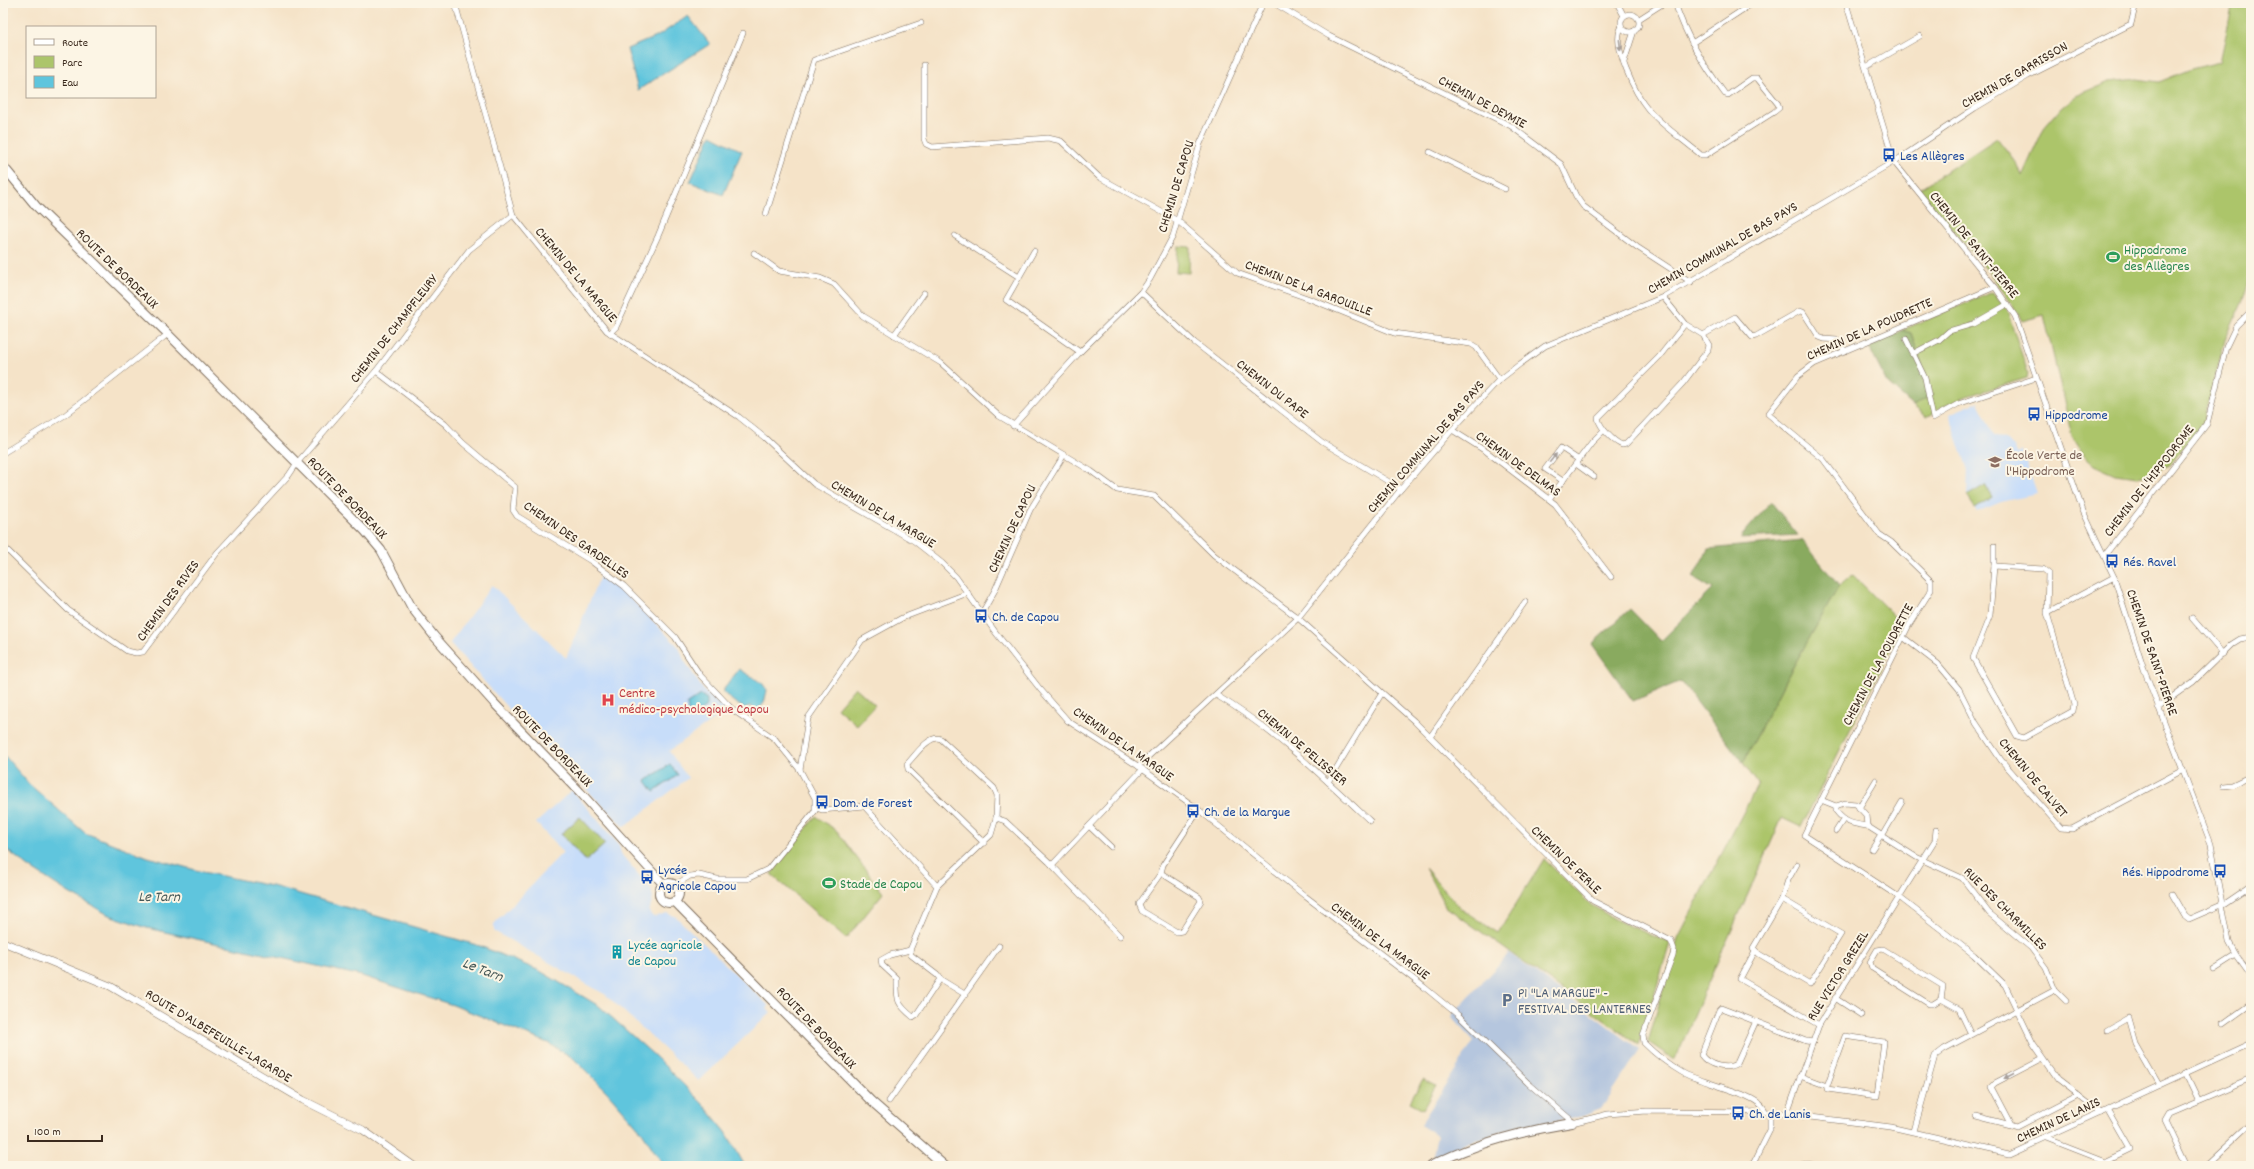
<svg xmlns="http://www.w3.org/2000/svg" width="2254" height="1169" font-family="Dekko,sans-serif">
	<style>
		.built { fill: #c7ddf9 }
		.industrial { fill: #b5c6de }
		.green { fill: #acc56b; stroke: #747844 }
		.forest { fill: #89aa5f; stroke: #626a3e }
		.water { fill: #5fc5dd; stroke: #4d787e }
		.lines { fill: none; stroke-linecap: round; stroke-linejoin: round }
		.minor-casing { stroke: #7c6b5a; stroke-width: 6 }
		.secondary-casing { stroke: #7c6b5a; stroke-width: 8 }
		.primary-casing { stroke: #7c6b5a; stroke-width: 10 }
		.minor { stroke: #fff; stroke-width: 5 }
		.secondary { stroke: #fff; stroke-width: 7 }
		.primary { stroke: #fff; stroke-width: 8 }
		.oneway { fill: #a79f9a }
		.labels { text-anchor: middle; stroke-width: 4; stroke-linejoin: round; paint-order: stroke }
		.street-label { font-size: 14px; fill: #3b2a1e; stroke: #fcf5e5 }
		.transit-label { font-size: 14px; fill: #164399; stroke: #fcf5e5; text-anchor: start }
		.leisure-label { font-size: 14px; fill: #27864d; stroke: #fcf5e5; text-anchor: start }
		.education-label { font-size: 14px; fill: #785e54; stroke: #fcf5e5; text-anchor: start }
		.health-label { font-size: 14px; fill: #be3a42; stroke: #fcf5e5; text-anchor: start }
		.culture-label { font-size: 14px; fill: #0d838f; stroke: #fcf5e5; text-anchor: start }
		.service-label { font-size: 14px; fill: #4e5e75; stroke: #fcf5e5; text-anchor: start }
		.water-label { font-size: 15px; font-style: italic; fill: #465857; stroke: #fcf5e5 }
	</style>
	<rect width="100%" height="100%" fill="#fcf5e5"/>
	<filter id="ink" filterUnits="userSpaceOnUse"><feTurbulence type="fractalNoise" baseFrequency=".025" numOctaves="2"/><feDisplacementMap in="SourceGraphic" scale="8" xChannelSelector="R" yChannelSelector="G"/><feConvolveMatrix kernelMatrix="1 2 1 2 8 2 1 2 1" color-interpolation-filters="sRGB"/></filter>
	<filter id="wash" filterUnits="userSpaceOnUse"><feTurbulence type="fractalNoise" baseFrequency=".012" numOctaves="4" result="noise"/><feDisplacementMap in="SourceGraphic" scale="16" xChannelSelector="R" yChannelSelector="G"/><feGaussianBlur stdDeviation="0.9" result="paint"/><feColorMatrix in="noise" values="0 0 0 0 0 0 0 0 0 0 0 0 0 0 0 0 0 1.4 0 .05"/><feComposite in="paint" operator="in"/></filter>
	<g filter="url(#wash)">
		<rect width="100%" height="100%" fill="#f5e3c8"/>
		<g class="built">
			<polygon points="1978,402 1994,435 2004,439 2015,448 2017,453 2022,451 2037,494 2001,502 1977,512 1967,496 1968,470 1949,414"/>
			<polygon points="601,574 626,594 679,647 684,660 704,691 727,710 669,751 688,778 624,827 530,733 450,643 492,585 566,658"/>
			<polygon points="572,790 619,845 621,854 651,889 653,898 649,912 653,917 667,913 676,917 769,1006 767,1009 771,1012 699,1081 606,995 494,931 494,924 563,852 536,823"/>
		</g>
		<polygon class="industrial" points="1509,953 1640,1050 1601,1109 1583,1116 1518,1127 1469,1142 1432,1159 1437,1136 1420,1125 1474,1041 1451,1016"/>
		<g class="green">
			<path d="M2233,3H2251V274L2242,303L2225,340L2204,421L2170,465L2151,474L2138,477L2115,474L2095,465L2084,455L2072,436L2044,315L2022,321C1997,275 1952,231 1918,190L1997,138L2018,165L2022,176L2044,128L2062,107L2076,96L2109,82L2137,79L2159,82L2191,69L2220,62Z"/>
			<polygon points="1178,246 1190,247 1189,273 1176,272"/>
			<polygon points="1993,292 2007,310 2028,373 2027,378 1957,399 1927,417 1913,406 1932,395 1911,333 1902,330"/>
			<polygon points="1985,485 1992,497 1975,508 1967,496"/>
			<polygon points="1853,575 1903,625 1801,827 1782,818 1708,983 1675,1060 1648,1042 1678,938 1758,784 1743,763 1785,681 1839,586"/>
			<polygon points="855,687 875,705 857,725 837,708"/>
			<polygon points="816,816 837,831 883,893 846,939 771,874"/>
			<polygon points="580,817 605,844 586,861 561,834"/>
			<polygon points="1544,859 1591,905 1618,921 1670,943 1639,1045 1445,906 1425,868 1461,909 1498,933"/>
			<polygon points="1423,1079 1436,1086 1423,1109 1410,1102"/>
		</g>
		<g class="forest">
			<polygon points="1902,330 1911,333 1932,395 1913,406 1887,383 1869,347"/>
			<polygon points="1771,502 1798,535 1740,538"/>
			<polygon points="1802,540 1839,586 1785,681 1743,763 1681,681 1633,701 1592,644 1630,609 1661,641 1713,589 1693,577 1708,549"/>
		</g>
		<g class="water">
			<polygon points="688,16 710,44 638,90 627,49 658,36"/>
			<polygon points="711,135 742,151 723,195 690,182"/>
			<polygon points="739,669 762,683 767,690 764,703 757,711 750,706 744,708 734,702 724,693 724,689"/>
			<path d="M701,695L707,699C708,708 700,712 692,714L688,711L687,704Z"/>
			<polygon points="3,754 29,784 85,833 148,857 203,872 276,887 480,946 540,971 599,1006 657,1058 702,1103 726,1132 745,1166 664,1166 642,1132 608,1093 573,1058 548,1043 453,1005 362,976 147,928 109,915 69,893 29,867 3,847"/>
			<polygon points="670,764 678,775 654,792 646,781"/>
		</g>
	</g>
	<g filter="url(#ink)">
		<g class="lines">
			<g class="minor-casing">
				<g id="minor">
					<polyline points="455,3 513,215 607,331 739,417 765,438 814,484 914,541 942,563 956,577 996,633 1040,689 1068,721 1138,766 1199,810 1305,896 1424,987 1458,1015 1528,1083 1570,1119 1572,1123 1608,1114 1647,1111 1770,1112 1891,1127 2009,1154 2251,1043"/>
					<polyline points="1274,3 1329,36 1511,126 1561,164 1576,196 1583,206 1637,247 1691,282"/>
					<polyline points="1617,3 1624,16"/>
					<polyline points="1846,3 1894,162 1995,287 2015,316 2083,511 2114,577 2144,669 2211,844 2229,942 2236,955 2251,976"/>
					<circle cx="1630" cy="23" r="9"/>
					<polyline points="1639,19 1664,3"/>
					<path d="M1621,28C1611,45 1636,95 1648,109C1662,126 1684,140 1701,155H1706L1774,112L1779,108L1778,104L1757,78H1752L1728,95L1725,94C1704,66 1686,37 1675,3"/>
					<polyline points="1692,43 1753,3"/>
					<polyline points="1624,62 1634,31"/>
					<polyline points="924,65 924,139 926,144 932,147 1048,138 1061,141 1099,177 1178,221 1237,273 1310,299 1394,333 1471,344 1476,347 1500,380"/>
					<polyline points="1866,67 1920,36"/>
					<polyline points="1430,152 1505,189"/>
					<polyline points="766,214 814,60 921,23"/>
					<polyline points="955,236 1019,277"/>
					<polyline points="1034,251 1006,300 1080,352"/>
					<path d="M754,253L779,271L820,278L834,284L863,316L941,363L999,416L1091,471L1117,490L1154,496L1214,555L1298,618L1414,721L1593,901L1671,941L1674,949L1673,955L1643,1035L1644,1043C1655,1054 1669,1065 1683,1073C1698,1082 1761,1094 1765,1111"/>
					<polyline points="1995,287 1814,364 1798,376 1768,414 1823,459 1879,534 1891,542 1931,581 1931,590 1909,625 1804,835 1899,897 1974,955 2005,985 2033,1043 2058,1079 2101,1112"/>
					<polyline points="1141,292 1194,342 1322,442 1401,489"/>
					<path d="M1663,297L1685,324L1703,335L1709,345L1708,350L1683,383L1626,444L1622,445C1613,441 1600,428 1598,418L1659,357L1685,324"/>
					<polyline points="610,333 616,327 658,236 743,33"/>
					<polyline points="894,335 924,293"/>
					<polyline points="1703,335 1735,317 1752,337 1756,336 1800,311 1803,312 1819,337 1824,339 1837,340 1845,351"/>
					<polyline points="1906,339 1925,378 1933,418 1958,404 2036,378"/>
					<polyline points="1912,354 1939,340 1949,331 1973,324 2008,304"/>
					<polyline points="376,371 445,424 463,443 515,487 513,510 517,516 591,561 624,586 675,637 700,675 733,710 775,739 800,770"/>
					<polyline points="1013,426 1080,352 1141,292 1150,279 1173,236 1200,144 1263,3"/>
					<polyline points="1452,430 1487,452 1555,504 1611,577"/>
					<polyline points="3,453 65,415 168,334"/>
					<polyline points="1576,464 1594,477"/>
					<polyline points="1563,481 1545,469 1561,448 1579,460"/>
					<polyline points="1549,499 1592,442 1604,430"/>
					<polyline points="3,546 68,610 127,651 136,653 143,652 217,553 289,475 297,463 376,371 469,250 513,215"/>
					<polyline points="2105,555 2207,424 2226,347 2236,326 2251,311"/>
					<polyline points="1994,566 1994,546"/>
					<polyline points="982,613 995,590 1030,510 1064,455"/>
					<polyline points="2047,613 2074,705 2073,711 2024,738 2017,736 1973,658 1990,615 1994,566 2043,569 2048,573 2047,613 2114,577"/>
					<polyline points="2192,618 2223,654"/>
					<polyline points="1903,637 1938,664 1959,689 1976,723 2001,760 2061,828 2072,829 2183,770"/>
					<path d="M1216,695C1273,729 1322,776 1370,821"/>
					<polyline points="2158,707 2193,682 2232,644 2240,639 2251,637"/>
					<polyline points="1430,737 1525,602"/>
					<polyline points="1138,766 1298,618 1401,489 1452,430 1497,382 1520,364 1545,346 1663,297 1900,158 1975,108 2028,76 2131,24 2136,3"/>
					<polyline points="1328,782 1382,693"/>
					<polyline points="2223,786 2232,785 2251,776"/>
					<polyline points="1821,800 1836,806 1845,803 1856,804 1866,815 1867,826 1916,857 1962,878 1989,913 2031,948 2046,968 2055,990 2066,1001"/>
					<path d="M1836,806V811C1845,823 1853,824 1867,826"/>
					<polyline points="816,808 822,810 864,806 937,886 910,950 911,955 937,975 940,979 966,995"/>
					<polyline points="1859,808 1876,780"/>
					<polyline points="996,818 1005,821 1049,862 1120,936"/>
					<polyline points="1089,826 1111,847"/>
					<polyline points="1836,831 1843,820"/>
					<polyline points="1882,836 1902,802"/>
					<polyline points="1872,849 1881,835"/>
					<polyline points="1052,865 1143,769"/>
					<polyline points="1161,873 1199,897 1201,901 1182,931 1177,932 1142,911 1139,904 1161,873 1163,865 1199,810"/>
					<polyline points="675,885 690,876 699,875 717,879 747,879 768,869 815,811 815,798 800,770 808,718 862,640 902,618 968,593"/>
					<path d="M937,886L991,835L996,818L997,795L994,788L941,739C929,734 915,756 907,764L908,769L984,843"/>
					<polyline points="2172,894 2184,915 2189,919 2226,903 2251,886"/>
					<polygon points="1782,899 1841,934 1810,984 1759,954 1753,948"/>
					<polyline points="1782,899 1788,880 1797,864"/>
					<polygon points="1883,949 1943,986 1941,999 1933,1004 1929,1004 1872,968 1870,962 1877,950"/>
					<path d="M910,950L890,955L881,960L882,965L897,979C897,1001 896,1003 913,1017L916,1015L940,979"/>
					<polyline points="1755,951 1740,979 1819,1025"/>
					<polyline points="2214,969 2236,955"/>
					<polyline points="1835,998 1861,1015"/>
					<polyline points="1941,999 1959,1009 1971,1034"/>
					<path d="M1756,1021L1737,1063C1727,1071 1708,1065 1701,1055L1719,1010L1721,1008L1806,1041L1813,1042"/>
					<polyline points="2223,1023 2251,1003"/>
					<polyline points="2107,1030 2128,1018 2135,1043 2159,1085"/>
					<polyline points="2043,1058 1995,1083 1991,1087 2011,1125 2017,1127 2079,1095"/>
					<polyline points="2185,1072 2198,1099"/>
					<polyline points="1800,1076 1827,1086 1827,1089 1877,1096 1884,1042 1845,1036 1827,1086"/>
					<polyline points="889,1101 999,946"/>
					<polyline points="1787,1114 1819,1025 1935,840 1936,830"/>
					<polyline points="1976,1116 2011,1125"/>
					<polyline points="1914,1131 1935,1056 1944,1049 2055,990"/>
					<polyline points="2046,1138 2105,1161 2130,1149 2107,1109"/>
					<polyline points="1753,1163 1762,1166"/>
					<polyline points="1752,1166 1770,1130 1770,1112"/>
					<polyline points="1796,1166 1806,1164 1821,1166"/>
					<polyline points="2187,1166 2165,1120 2169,1113 2251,1078"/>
					<polyline points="2207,1166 2251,1125"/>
				</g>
			</g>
			<g class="secondary-casing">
				<polyline id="secondary" points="3,942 110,986 303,1100 363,1130 414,1166"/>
			</g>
			<g class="primary-casing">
				<g id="primary">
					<polyline points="3,166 36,206 168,334 365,531 381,550 412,608 434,636 494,703 580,792 664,885"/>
					<circle cx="669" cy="893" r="10"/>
					<polyline points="675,902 871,1101 945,1166"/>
					<path d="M1430,1166C1475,1143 1521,1131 1572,1123"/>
				</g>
			</g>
			<use href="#minor" class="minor"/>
			<use href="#secondary" class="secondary"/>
			<use href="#primary" class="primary"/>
		</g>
		<defs><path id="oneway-solid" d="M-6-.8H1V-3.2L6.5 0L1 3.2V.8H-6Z"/></defs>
		<g class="oneway">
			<use href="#oneway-solid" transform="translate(1620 45) rotate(83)"/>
			<use href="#oneway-solid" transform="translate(1553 458) rotate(-52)"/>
			<use href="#oneway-solid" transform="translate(2009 1076) rotate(153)"/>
		</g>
	</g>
	<defs>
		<g id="bus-bare" transform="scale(1.08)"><path d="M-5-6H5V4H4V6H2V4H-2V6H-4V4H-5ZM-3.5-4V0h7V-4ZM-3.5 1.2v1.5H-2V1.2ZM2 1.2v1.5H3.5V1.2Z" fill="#1a4fb4" stroke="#fcf5e5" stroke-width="2.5" paint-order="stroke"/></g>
		<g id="stadium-bare" transform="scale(1.08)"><path d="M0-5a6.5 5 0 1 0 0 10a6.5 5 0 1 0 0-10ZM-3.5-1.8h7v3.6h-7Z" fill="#2e9e5b" stroke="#fcf5e5" stroke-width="2.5" paint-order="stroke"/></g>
		<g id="school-bare" transform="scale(1.08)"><path d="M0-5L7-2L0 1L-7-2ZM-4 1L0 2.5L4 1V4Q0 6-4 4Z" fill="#8d6e63" stroke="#fcf5e5" stroke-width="2.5" paint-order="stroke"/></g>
		<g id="hospital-bare" transform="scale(1.08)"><path d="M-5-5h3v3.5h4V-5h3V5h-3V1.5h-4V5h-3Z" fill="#e0444e" stroke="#fcf5e5" stroke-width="2.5" paint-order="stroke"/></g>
		<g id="building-bare" transform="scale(1.08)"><path d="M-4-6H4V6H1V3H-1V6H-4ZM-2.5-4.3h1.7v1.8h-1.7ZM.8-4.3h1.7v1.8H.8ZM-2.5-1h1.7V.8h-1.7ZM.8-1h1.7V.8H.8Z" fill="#0f9aa8" stroke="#fcf5e5" stroke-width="2.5" paint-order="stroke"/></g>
		<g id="parking-bare" transform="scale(1.08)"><path d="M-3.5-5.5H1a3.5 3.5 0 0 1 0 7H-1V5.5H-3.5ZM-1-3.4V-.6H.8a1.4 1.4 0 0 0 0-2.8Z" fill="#5c6f8a" stroke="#fcf5e5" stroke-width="2.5" paint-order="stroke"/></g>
	</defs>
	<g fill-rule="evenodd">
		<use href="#bus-bare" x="1889" y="155"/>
		<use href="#stadium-bare" x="2113" y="257"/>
		<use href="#bus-bare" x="2034" y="414"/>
		<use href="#school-bare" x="1995" y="462"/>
		<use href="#bus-bare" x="2112" y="561"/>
		<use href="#bus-bare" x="981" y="616"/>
		<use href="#hospital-bare" x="608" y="700"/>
		<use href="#bus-bare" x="822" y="802"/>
		<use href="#bus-bare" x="1193" y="811"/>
		<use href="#bus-bare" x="2220" y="871"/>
		<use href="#bus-bare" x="647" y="877"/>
		<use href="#stadium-bare" x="829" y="883"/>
		<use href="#building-bare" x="617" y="952"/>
		<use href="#parking-bare" x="1507" y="1000"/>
		<use href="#bus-bare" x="1738" y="1113"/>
	</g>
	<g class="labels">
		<g class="street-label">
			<text transform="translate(2014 74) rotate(-30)" y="5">CHEMIN DE GARRISSON</text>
			<text transform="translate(1483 101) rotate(28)" y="5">CHEMIN DE DEYMIE</text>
			<text transform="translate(1175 186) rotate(-73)" y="5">CHEMIN DE CAPOU</text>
			<text transform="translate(1975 244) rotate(51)" y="5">CHEMIN DE SAINT-PIERRE</text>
			<text transform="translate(1722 247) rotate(-30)" y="5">CHEMIN COMMUNAL DE BAS PAYS</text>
			<text transform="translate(118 268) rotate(44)" y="5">ROUTE DE BORDEAUX</text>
			<text transform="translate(577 274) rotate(50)" y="5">CHEMIN DE LA MARGUE</text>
			<text transform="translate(1309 287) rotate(21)" y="5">CHEMIN DE LA GAROUILLE</text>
			<text transform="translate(393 328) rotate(-52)" y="5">CHEMIN DE CHAMPFLEURY</text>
			<text transform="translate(1869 328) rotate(-24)" y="5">CHEMIN DE LA POUDRETTE</text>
			<text transform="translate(1273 388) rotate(38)" y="5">CHEMIN DU PAPE</text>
			<text transform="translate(1425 446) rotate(-49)" y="5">CHEMIN COMMUNAL DE BAS PAYS</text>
			<text transform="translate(1519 463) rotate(36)" y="5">CHEMIN DE DELMAS</text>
			<text transform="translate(2148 480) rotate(-52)" y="5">CHEMIN DE L'HIPPODROME</text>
			<text transform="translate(348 497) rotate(46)" y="5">ROUTE DE BORDEAUX</text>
			<text transform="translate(884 513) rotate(31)" y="5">CHEMIN DE LA MARGUE</text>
			<text transform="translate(1011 528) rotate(-65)" y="5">CHEMIN DE CAPOU</text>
			<text transform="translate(577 539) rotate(35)" y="5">CHEMIN DES GARDELLES</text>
			<text transform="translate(167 600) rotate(-54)" y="5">CHEMIN DES RIVES</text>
			<text transform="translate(2153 652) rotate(71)" y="5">CHEMIN DE SAINT-PIERRE</text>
			<text transform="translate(1877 664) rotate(-62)" y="5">CHEMIN DE LA POUDRETTE</text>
			<text transform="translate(1124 743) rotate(35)" y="5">CHEMIN DE LA MARGUE</text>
			<text transform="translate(553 745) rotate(46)" y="5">ROUTE DE BORDEAUX</text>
			<text transform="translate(1303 746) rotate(40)" y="5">CHEMIN DE PELISSIER</text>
			<text transform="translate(2034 777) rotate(50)" y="5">CHEMIN DE CALVET</text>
			<text transform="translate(1567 859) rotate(44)" y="5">CHEMIN DE PERLE</text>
			<text transform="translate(2006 908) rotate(45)" y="5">RUE DES CHARMILLES</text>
			<text transform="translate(1381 940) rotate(37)" y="5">CHEMIN DE LA MARGUE</text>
			<text transform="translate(1837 975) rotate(-58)" y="5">RUE VICTOR GREZEL</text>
			<text transform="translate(817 1027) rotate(46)" y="5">ROUTE DE BORDEAUX</text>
			<text transform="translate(219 1035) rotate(31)" y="5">ROUTE D'ALBEFEUILLE-LAGARDE</text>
			<text transform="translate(2058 1119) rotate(-25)" y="5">CHEMIN DE LANIS</text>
		</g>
		<g class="transit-label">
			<text x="1900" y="160">Les Allègres</text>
			<text x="2045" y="419">Hippodrome</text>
			<text x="2123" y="566">Rés. Ravel</text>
			<text x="992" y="621">Ch. de Capou</text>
			<text x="833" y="807">Dom. de Forest</text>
			<text x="1204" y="816">Ch. de la Margue</text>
			<text x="658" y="874">Lycée<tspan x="658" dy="16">Agricole Capou</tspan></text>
			<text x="2209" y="876" text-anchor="end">Rés. Hippodrome</text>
			<text x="1749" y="1118">Ch. de Lanis</text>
		</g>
		<g class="leisure-label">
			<text x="2124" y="254">Hippodrome<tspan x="2124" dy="16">des Allègres</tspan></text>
			<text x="840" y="888">Stade de Capou</text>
		</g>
		<g class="education-label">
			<text x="2006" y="459">École Verte de<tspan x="2006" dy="16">l'Hippodrome</tspan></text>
		</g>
		<g class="health-label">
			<text x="619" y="697">Centre<tspan x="619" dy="16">médico-psychologique Capou</tspan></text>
		</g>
		<g class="culture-label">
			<text x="628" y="949">Lycée agricole<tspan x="628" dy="16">de Capou</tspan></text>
		</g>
		<g class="service-label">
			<text x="1518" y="997">P1 "LA MARGUE" -<tspan x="1518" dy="16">FESTIVAL DES LANTERNES</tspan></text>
		</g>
		<g class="water-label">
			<text x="159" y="901">Le Tarn</text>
			<text transform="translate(483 969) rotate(21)" y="5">Le Tarn</text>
		</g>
	</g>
	<rect width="2254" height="1169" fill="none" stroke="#fcf5e5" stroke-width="16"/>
	<rect x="26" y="26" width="130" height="72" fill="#fcf5e5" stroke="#afa495"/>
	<rect x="34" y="39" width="20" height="6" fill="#ffffff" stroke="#afa495"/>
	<text x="62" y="46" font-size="12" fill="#3b2a1e">Route</text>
	<rect x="34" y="56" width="20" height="12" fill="#acc56b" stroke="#afa495"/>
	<text x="62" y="66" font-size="12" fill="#3b2a1e">Parc</text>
	<rect x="34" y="76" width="20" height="12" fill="#5fc5dd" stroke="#afa495"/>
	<text x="62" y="86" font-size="12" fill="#3b2a1e">Eau</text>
	<path d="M28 1135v6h74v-6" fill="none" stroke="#3b2a1e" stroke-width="2"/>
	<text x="34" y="1135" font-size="12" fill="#3b2a1e" stroke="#fcf5e5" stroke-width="3" paint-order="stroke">100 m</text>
</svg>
